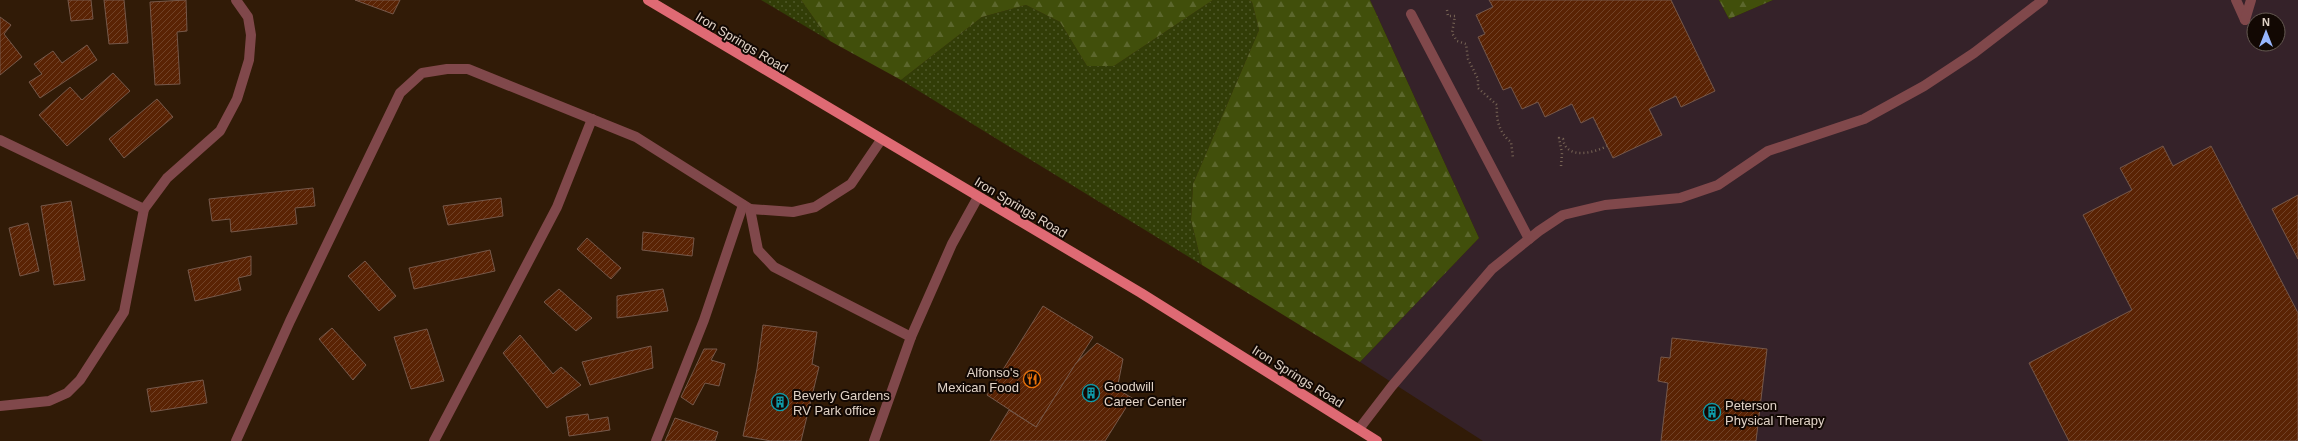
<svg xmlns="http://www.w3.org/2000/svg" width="2298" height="441" font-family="Arial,sans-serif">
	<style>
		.commercial { fill: #352229; fill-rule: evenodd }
		.grass { fill: url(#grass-dots) }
		.forest { fill: url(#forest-firs) }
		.building { fill: url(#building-hatch); stroke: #76584a }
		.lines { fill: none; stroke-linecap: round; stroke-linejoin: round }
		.path { stroke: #786555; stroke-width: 2.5; stroke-dasharray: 1 3; stroke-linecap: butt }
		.minor { stroke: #80484b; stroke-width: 10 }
		.major { stroke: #df6a74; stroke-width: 10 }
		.labels { text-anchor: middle; stroke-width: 4; stroke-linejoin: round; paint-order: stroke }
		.street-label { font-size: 13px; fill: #e0d2c6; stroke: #120803 }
		.poi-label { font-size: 13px; fill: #e0d2c6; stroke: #120803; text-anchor: start }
	</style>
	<defs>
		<pattern id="grass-dots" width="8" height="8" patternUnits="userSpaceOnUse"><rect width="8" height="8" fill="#323d07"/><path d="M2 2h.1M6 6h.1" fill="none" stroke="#4f582a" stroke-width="1.8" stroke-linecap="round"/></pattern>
		<pattern id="forest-firs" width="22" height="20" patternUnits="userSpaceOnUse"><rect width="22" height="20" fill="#414f0b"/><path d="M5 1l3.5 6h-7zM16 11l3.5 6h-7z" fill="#5c672d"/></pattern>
		<pattern id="building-hatch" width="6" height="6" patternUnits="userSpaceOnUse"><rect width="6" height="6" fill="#5a2304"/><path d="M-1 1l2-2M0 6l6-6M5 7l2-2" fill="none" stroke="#714227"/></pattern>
	</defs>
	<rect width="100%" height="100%" fill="#311b07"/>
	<path class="commercial" d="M1370,0H1719L1729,19L1773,0H2298V441H1483L1360,362L1479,238ZM2254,20H2278V44H2254Z"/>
	<g class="grass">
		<polygon points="761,0 801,0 830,41"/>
		<polygon points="1213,0 1249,0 1252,2 1259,30 1193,184 1191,220 1202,265 901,80 982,17 1026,5 1060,22 1087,66 1114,66"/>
	</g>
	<g class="forest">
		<polygon points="801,0 1213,0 1114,66 1087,66 1060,22 1026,5 982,17 901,80 830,41"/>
		<polygon points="1249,0 1370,0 1479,238 1360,362 1202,265 1191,220 1193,184 1259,30 1252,2"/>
		<polygon points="1719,0 1773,0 1729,19"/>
	</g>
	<g class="building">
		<polygon points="68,0 91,0 93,19 71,21"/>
		<polygon points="104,0 124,0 128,43 109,44"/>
		<polygon points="186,0 187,31 177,32 180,84 155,85 150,2"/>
		<polygon points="355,0 400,0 393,14"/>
		<polygon points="1489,0 1671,0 1715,91 1681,107 1676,96 1649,109 1662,135 1613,158 1593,117 1581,123 1572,104 1545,117 1538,102 1522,109 1511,87 1503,90 1478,37 1485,34 1476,15 1493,7"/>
		<polygon points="0,17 11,25 4,34 22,57 0,75"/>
		<polygon points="87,45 97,60 40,98 29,82 42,74 34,64 53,51 62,63"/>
		<polygon points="113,73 130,91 67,146 39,115 70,87 82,100"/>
		<polygon points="157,99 173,117 124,158 109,139"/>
		<polygon points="2163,146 2173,166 2211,146 2298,313 2298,441 2069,441 2029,363 2132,310 2083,215 2132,190 2120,168"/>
		<polygon points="313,188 315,206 295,208 297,224 231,232 230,219 212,221 209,199"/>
		<polygon points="2298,195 2298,259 2272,209"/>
		<polygon points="501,198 503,216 448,225 443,206"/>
		<polygon points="71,201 85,280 54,285 41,206"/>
		<polygon points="28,223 39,271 20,276 9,228"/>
		<polygon points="643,232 694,238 692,256 642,250"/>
		<polygon points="587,238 621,268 611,279 577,249"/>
		<polygon points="490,250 495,271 414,289 409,268"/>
		<polygon points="251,256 251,275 238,278 241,290 195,301 188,270"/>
		<polygon points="365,261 396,296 379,311 348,276"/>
		<polygon points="559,289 592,318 576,331 544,302"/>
		<polygon points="663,289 668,311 617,318 617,296"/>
		<polygon points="1043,306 1093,337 1036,427 987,395"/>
		<polygon points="763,325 817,332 812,364 819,367 801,441 771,441 743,436 757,369"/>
		<polygon points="332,328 366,365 353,380 319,339"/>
		<polygon points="427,329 444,381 411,389 394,337"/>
		<polygon points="520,335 553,374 561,367 581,385 547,408 503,353"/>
		<polygon points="1672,338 1767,349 1756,441 1661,441 1668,383 1658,381 1661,357 1670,358"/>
		<polygon points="1097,343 1123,359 1117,389 1132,398 1105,441 990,441 1009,410 1036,427 1076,363"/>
		<polygon points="651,346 653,368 590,385 582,362"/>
		<polygon points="704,349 717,349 711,360 725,364 719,386 705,383 693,405 681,397"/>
		<polygon points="203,380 207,403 151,412 147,389"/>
		<polygon points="588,414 589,420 608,417 610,430 569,436 566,417"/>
		<polygon points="675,418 718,432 715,441 665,441"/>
	</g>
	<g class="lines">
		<g class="path">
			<path d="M1447,10L1448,16H1455L1452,33L1457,41L1466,44L1468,59L1478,79V88L1497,105C1496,119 1499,133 1511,142L1513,158"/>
			<path d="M1561,166L1562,153L1559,138L1563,139C1566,160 1594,153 1607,146"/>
		</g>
		<g class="minor">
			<polyline points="2236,0 2245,20"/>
			<polyline points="1411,14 1529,239"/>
			<polyline points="2245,20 2251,0"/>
			<polyline points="0,140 144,209 124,312 80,380 67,393 49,401 0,406"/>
			<polyline points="144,209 167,178 220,131 237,99 249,60 251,35 248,17 236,0"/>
			<polyline points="750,209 793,212 815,207 851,184 881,140"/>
			<polyline points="1359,429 1392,386 1492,269 1539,231 1563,215 1605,205 1680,198 1718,185 1768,151 1864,119 1924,86 1974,53 2043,0"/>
			<polyline points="236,441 290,321 400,93 422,73 447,69 468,69 636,137 750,209 758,250 774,267 911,337"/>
			<polyline points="434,441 557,207 592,119"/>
			<polyline points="656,441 704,320 743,205"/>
			<polyline points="874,441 911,337 952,244 978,197"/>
		</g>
		<polyline class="major" points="648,0 1141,293 1377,441"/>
	</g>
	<defs>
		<g id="restaurant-ring" transform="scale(0.9)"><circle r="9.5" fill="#120803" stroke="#e8710a" stroke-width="1.5"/><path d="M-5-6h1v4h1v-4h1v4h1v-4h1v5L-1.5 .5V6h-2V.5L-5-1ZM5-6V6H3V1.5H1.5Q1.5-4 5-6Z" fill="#e8710a"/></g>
		<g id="building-ring" transform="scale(0.9)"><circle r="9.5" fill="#120803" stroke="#0f9aa8" stroke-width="1.5"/><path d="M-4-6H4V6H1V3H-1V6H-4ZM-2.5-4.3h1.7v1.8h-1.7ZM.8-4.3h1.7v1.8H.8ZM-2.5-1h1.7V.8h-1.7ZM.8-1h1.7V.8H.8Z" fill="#0f9aa8"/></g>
	</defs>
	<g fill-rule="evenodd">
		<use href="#restaurant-ring" x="1032" y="379"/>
		<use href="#building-ring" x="1091" y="393"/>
		<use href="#building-ring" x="780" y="402"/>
		<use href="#building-ring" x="1712" y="412"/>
	</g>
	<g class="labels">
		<g class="street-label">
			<text transform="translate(742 42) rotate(31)" y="5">Iron Springs Road</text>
			<text transform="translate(1021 207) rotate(31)" y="5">Iron Springs Road</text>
			<text transform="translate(1298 376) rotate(32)" y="5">Iron Springs Road</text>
		</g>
		<g class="poi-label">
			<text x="1019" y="377" text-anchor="end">Alfonso's<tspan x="1019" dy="15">Mexican Food</tspan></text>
			<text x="1104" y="391">Goodwill<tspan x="1104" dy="15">Career Center</tspan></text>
			<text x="793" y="400">Beverly Gardens<tspan x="793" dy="15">RV Park office</tspan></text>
			<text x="1725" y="410">Peterson<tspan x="1725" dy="15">Physical Therapy</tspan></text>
		</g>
	</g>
	<g transform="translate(2266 32)"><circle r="19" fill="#120803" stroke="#645951"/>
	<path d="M0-3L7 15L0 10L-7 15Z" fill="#97b6fd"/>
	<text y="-6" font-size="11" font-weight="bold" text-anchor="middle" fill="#e0d2c6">N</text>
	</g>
</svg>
